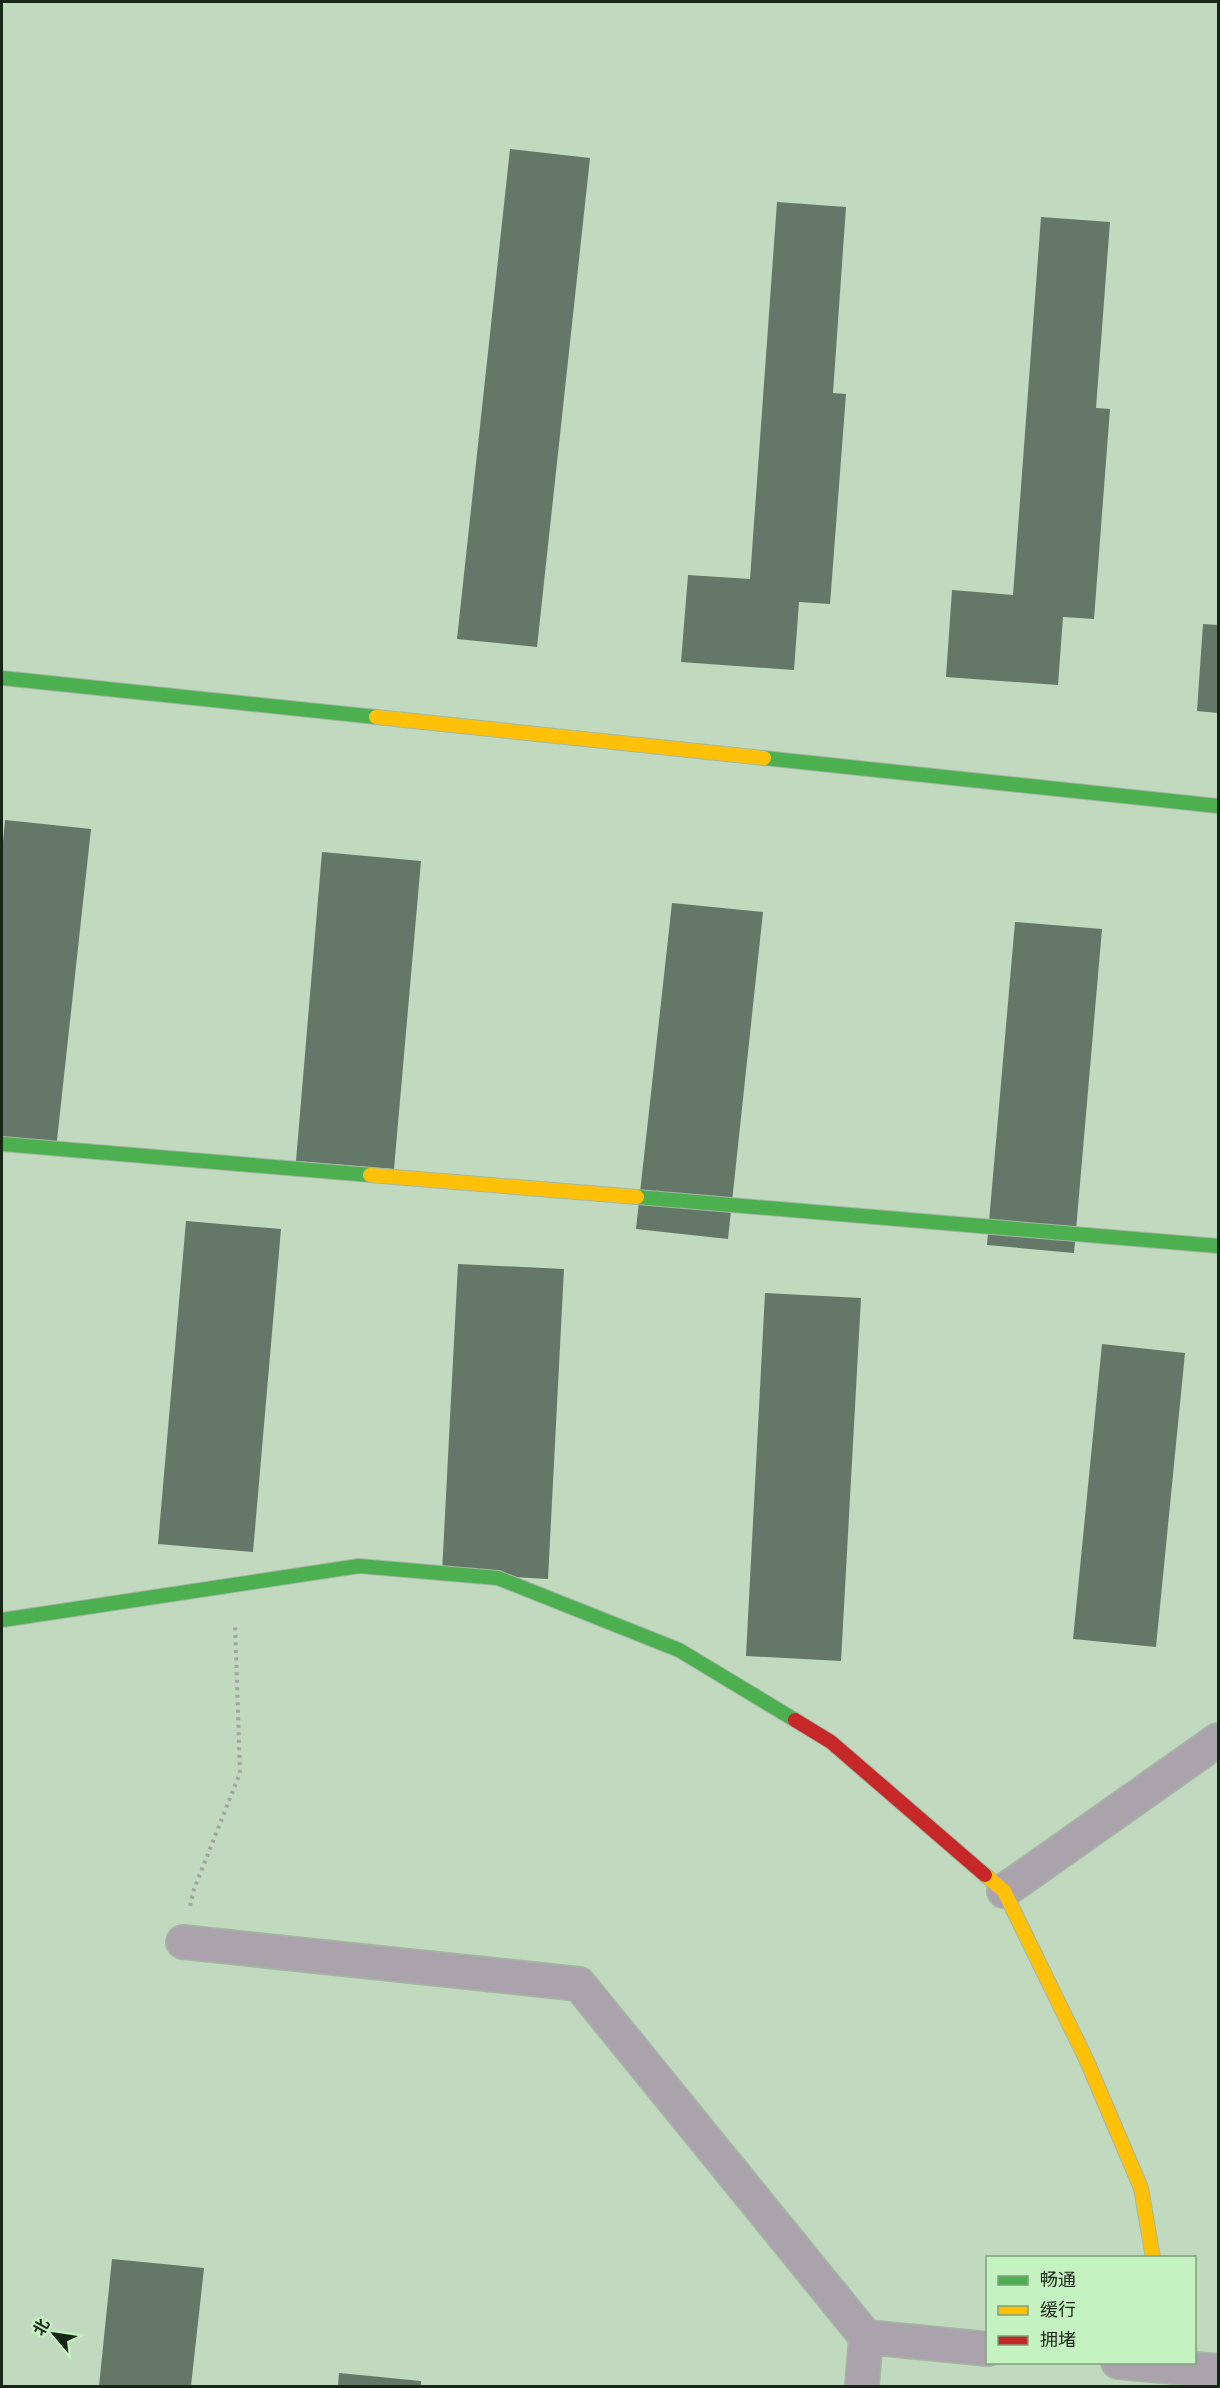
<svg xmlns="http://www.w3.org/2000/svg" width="1220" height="2388" font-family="'PT Sans','Noto Sans SC',sans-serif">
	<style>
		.building { fill: #657768 }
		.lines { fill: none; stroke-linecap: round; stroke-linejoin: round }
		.street-casing { stroke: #a4b6a3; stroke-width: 36 }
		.fast-casing { stroke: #a4b6a3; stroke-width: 16 }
		.slow-casing { stroke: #a4b6a3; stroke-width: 16 }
		.jam-casing { stroke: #a4b6a3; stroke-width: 16 }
		.path { stroke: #a2a3a2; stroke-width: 4; stroke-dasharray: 3 4.5; stroke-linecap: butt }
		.street { stroke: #aba3ac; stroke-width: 33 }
		.fast { stroke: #4caf50; stroke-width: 14 }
		.slow { stroke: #ffc107; stroke-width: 14 }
		.jam { stroke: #c62828; stroke-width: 14 }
	</style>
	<rect width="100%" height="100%" fill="#c1d9bf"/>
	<g class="building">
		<polygon points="510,149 590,158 537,647 457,639"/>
		<polygon points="777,202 846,207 833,393 846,394 830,604 799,602 794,670 681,662 688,575 750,579"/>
		<polygon points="1041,217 1110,222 1096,408 1110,409 1094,619 1063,617 1058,685 946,677 952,590 1013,595"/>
		<polygon points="1203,624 1218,625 1218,713 1197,711"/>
		<polygon points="5,820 91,829 56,1149 2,1143 2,852"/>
		<polygon points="322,852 421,861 394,1169 296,1161"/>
		<polygon points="672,903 763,912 728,1239 636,1229"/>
		<polygon points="1015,922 1102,929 1074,1253 987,1245"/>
		<polygon points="186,1221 281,1229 253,1552 158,1544"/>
		<polygon points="458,1264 564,1269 548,1579 442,1573"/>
		<polygon points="765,1293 861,1298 841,1661 746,1656"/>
		<polygon points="1102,1344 1185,1353 1156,1647 1073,1639"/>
		<polygon points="112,2259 204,2268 191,2386 99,2386"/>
		<polygon points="339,2373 421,2381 421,2386 338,2386"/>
	</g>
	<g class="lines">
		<g class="street-casing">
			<g id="street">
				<polyline points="1004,1891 1218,1740"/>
				<polyline points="183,1942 579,1984 866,2337 988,2349"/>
				<polyline points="1118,2362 1218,2371"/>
				<polyline points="862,2386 866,2337"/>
			</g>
		</g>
		<g class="fast-casing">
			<g id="fast">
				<polyline points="2,678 376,717"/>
				<polyline points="764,758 1218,806"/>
				<polyline points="2,1144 370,1175"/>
				<polyline points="637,1197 1218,1246"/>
				<polyline points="2,1620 359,1566 498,1578 679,1650 795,1720"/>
			</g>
		</g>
		<g class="slow-casing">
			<g id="slow">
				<polyline points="376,717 764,758"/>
				<polyline points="370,1175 637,1197"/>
				<polyline points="985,1875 1004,1891 1086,2059 1141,2188 1153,2258"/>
			</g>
		</g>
		<g class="jam-casing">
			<polyline id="jam" points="795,1720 831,1742 985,1875"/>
		</g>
		<polyline class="path" points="190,1906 194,1889 240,1773 235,1623"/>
		<use href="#street" class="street"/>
		<use href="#fast" class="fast"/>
		<use href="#slow" class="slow"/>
		<use href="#jam" class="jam"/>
	</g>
	<rect width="1220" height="2388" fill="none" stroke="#162715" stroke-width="6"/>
	<rect x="986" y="2256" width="210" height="108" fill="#c4f2c0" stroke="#7ea17c" stroke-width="1.5"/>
	<rect x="998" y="2276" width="30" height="9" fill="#4caf50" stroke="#7ea17c" stroke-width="1.5"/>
	<text x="1040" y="2286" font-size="18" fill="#162715">畅通</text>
	<rect x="998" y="2306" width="30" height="9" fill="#ffc107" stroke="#7ea17c" stroke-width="1.5"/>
	<text x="1040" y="2316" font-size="18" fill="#162715">缓行</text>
	<rect x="998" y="2336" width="30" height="9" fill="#c62828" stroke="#7ea17c" stroke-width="1.5"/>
	<text x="1040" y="2346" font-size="18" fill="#162715">拥堵</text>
	<g transform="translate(54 2334) rotate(299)" stroke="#c4f2c0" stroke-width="4.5" paint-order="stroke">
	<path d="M0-4.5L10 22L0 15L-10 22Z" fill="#162715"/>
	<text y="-9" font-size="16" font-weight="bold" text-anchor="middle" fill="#162715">北</text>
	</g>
</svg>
